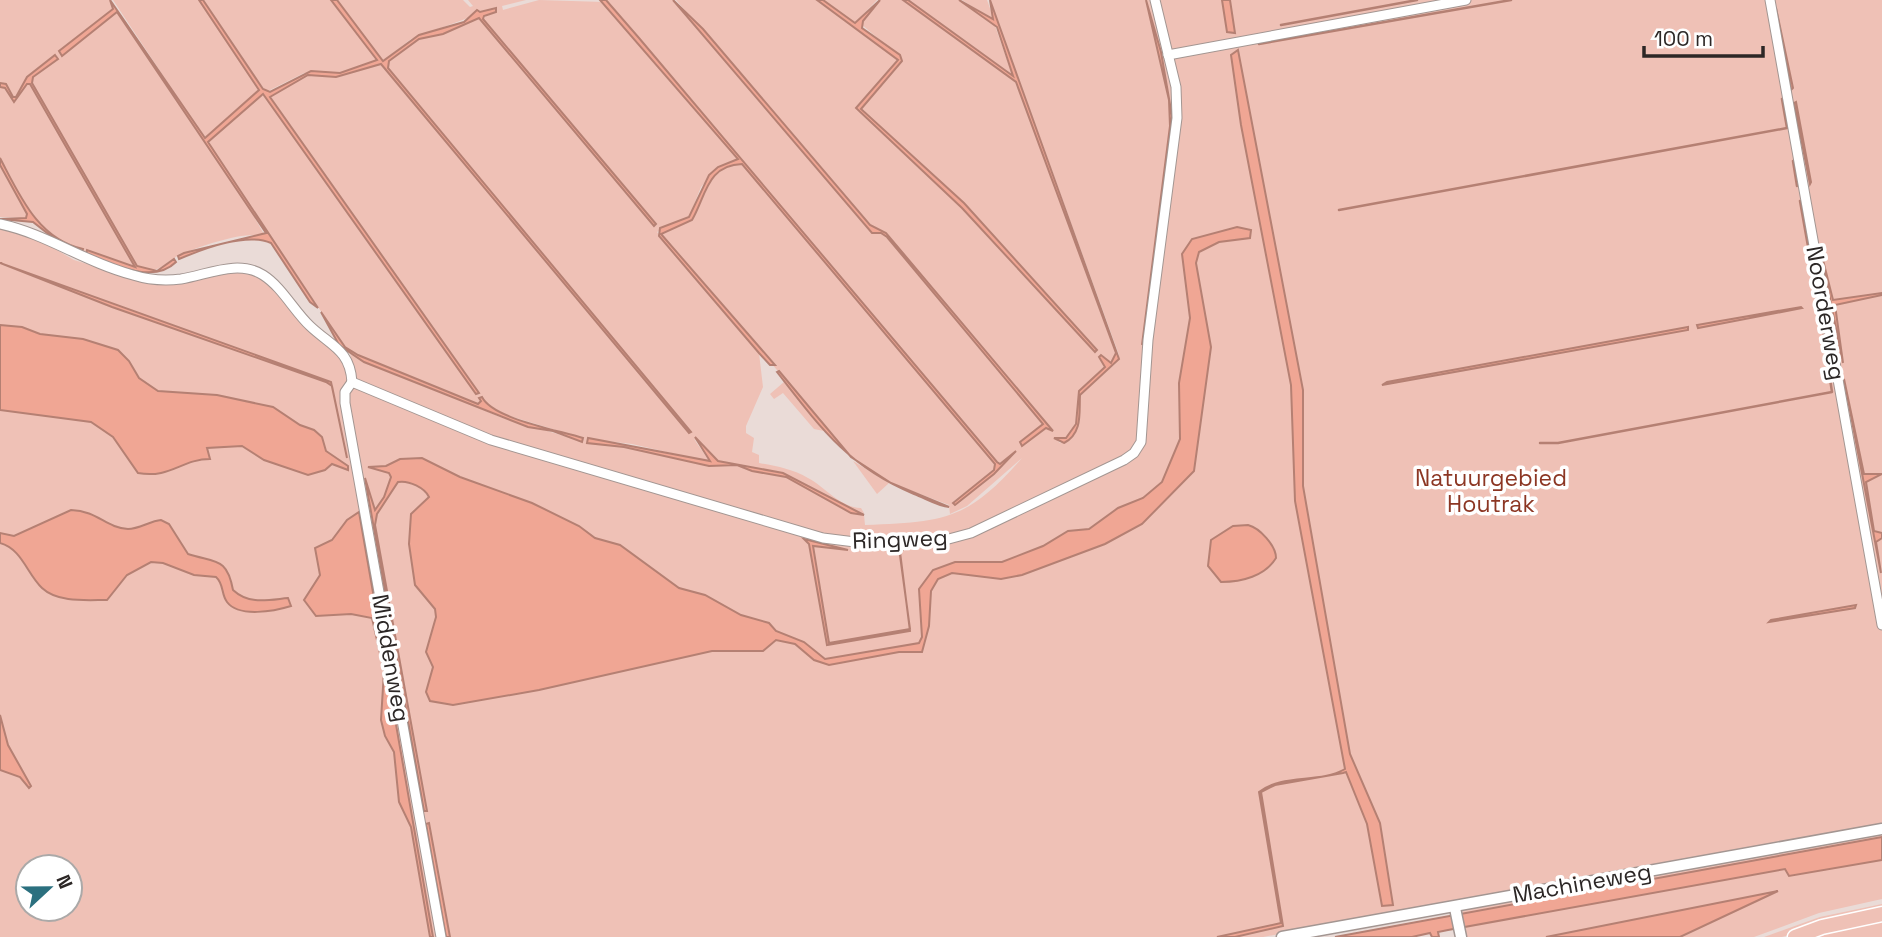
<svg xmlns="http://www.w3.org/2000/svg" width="1882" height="937" font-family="'Space Grotesk',sans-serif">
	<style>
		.green { fill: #efc1b6; fill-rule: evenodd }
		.water { fill: #f0a694; stroke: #b58073; stroke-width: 2 }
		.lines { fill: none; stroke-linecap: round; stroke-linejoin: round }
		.stream { stroke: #b58073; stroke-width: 2.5 }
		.minor-casing { stroke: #a39692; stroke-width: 11 }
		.tertiary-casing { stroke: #a39692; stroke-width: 13 }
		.primary-casing { stroke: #fff; stroke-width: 17 }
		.minor { stroke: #fff; stroke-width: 9 }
		.tertiary { stroke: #fff; stroke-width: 10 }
		.primary { stroke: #efc1b6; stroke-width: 14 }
		.labels { text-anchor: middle; stroke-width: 7; stroke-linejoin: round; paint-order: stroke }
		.street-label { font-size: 23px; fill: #2c2726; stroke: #fff }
		.park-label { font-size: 23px; fill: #8c3623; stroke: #fff }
	</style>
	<rect width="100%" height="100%" fill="#eadbd7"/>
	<g class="green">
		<path d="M0,0H110L113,9L59,52L61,55L113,13L117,11L120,15L244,199L265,236C243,231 205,245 184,253C165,260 162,275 139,269L32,83L33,77L57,59L55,55L27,77L16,97H13L0,83Z"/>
		<polygon points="113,0 199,0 258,86 258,92 208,136 203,136"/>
		<polygon points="203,0 331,0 377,60 340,73 304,73 266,92"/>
		<path d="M337,0H463L470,7L473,6L468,0H526L502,6L503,10L539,0L604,2L738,159L718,167L701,187L689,217L657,232L759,353L763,387L746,426V433L754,438L752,452L759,455V463C776,466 793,469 808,478C825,487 841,508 861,508L864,513L853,512L783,473L718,461L694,439L710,462L632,444L589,439L587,443L624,447L709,466L737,465L752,471L786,477L851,513L864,515L865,525C945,522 968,520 1022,458L967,506L950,514L949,505L891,483L851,457L661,234L692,220C706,196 707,166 741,163L745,167L995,464L994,470L953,502L954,505L1016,453L1000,464L997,462L606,0H673L872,233H881L887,237L1043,425L1021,442L1022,446L1046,427L1053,431L886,233L870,225L676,0H817L897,58V62L856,108L962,208L1095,352L1097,350L964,203L861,109L902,59L861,24L880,0H903L1016,82L1116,353L1111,363L1100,357L1105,367L1079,391L1076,424L1066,438H1055L1060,443C1083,437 1078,413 1080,395L1116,363L1119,355L990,0H1882V825L1263,937H443L347,401L355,375L350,354L500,417L581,441L582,438L506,415L481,401L478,404C433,388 386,371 345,347L211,148L209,139L258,95L265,96L478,393L270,96L308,75L336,77L377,64L383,65L690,431L388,68L389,61L419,39L443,34L479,18L655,226L656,224L483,19L495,8L411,39L383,61Z"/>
		<polygon points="823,0 877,0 855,23"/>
		<polygon points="908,0 959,0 994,23 1013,76"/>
		<polygon points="962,0 987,0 994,19 991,19"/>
		<polygon points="26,84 30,84 135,267 66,245 30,215 0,158 0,87 5,88 14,102"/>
		<polygon points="0,165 27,214 26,218 0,217"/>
		<path d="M0,227L36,238L74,260L140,280L239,270L261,277L345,359L348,381L344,388L438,937H0ZM28,867H70V909H28Z"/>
		<polygon points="784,382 824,431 814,429 783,393 774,399 770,394"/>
		<polygon points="853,461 889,483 877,494"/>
		<polygon points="1882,831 1882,899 1819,913 1754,937 1680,937 1774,892 1546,937 1466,937 1462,909"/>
		<polygon points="1882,904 1882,911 1782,937 1764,937 1820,917"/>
		<polygon points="1882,919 1882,937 1805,937"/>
	</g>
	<g class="water">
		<path d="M110,0L205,138L259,90L199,0H203L263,89L270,92L311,71L340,73L377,60L331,0H337L383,61L419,35L464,22L477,10L480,12L496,8V12L484,16L483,19L656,224L654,226L479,18L443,34L419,39L389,61L388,68L691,432L689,433L381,64L336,77L308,75L270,97L479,393L476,394L263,94L208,142L318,308L310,302L271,243C246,232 203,249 179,259L178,256L184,253L266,233L117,12L62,56L59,51L113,9Z"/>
		<path d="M600,0H606L639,38L997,462L1000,464L1016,451L994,474L955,505L953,503L994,470L995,464L742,164C707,165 706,196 692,220L661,234L775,365H770L759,353L659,236L660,228L689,217L709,175L718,167L738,159Z"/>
		<polygon points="673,0 703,29 870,225 886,233 1053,431 1046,428 1022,446 1020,442 1043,424 887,237 881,233 872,233"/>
		<polygon points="817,0 823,0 855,23 880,0 863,21 862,28 900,55 902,61 861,109 964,203 1097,350 1095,352 962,208 856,108 898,60"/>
		<path d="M903,0H908L1013,76L997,27L959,0L993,19L990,0L1119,359L1080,395C1079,412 1083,433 1064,443L1054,438H1066L1076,424L1079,391L1105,367L1099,357L1101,355L1111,363L1116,353L1016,82Z"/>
		<polygon points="1146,0 1161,52 1172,116 1142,345 1170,126 1169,100"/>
		<polygon points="1222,0 1230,0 1235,33 1227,32"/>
		<polygon points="1776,8 1793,88 1791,90"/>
		<path d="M1238,50L1303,390V486L1350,754L1380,823L1393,905L1382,906L1367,824L1346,772L1343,773L1275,785L1261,792L1283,926L1235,937H1217L1281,923L1259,792C1283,773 1319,784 1345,769L1295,501L1291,385L1241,125L1231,55Z"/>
		<path d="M55,55L58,59L33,77L32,83L137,266L157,271L174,259L176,262C153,285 112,264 86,254L87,250L135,267L30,84H27L14,102L5,88L0,87V83L6,84L13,97H16L27,77Z"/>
		<polygon points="1796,102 1811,182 1810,184 1794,103"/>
		<path d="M0,158C20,196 38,239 83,249L82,253L65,247L33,222L0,219L26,218L27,214L0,165Z"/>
		<path d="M1237,227L1251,230L1250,238L1219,242L1199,252L1196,263L1211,347L1194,471L1142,524L1105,544L1022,575L1001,579L952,573L938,579L931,591L929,626L922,652H899L829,665L814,660L795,644L776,640L763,651H712L539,690L453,705L430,701L426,692L433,667L426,652L436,617L435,609L415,585L409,544L411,514L429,497C425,488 409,480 398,482L377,514L375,525L427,811H424L365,478L375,510L384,497L391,477L389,473L368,467L386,466L400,459L422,458L460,477L532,503L579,526L595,538L620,545L679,588L705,595L741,615L769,623L776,631L804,642L825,659L919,643L922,637L919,589L933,570L955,562H1002L1043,546L1068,531L1089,529L1118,508L1143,498L1162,482L1180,439L1179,383L1190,318L1182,254L1192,239Z"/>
		<polygon points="1819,244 1833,300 1882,293 1882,295 1835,305 1843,363"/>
		<polygon points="0,263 331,382 347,458 332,386 326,382 112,307"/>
		<polygon points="1802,308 1698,328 1697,325 1801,307"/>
		<path d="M321,312L345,347L358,355L478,404L481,401L479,398L482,397C493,419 558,430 583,438L582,442L553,431L528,427L364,362L339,345Z"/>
		<path d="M0,325L22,327L40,334L83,339L118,350L129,361L139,378L158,391L217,395L273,407L300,425L314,430L322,437L326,451L348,466V470L332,464L325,470L308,475L264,460L242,446L207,448L210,459C182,459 170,479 138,473L113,437L91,422L0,410Z"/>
		<polygon points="1688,327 1688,330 1382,385 1387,382"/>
		<path d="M779,371L851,457L891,483L949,507C938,506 925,498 914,494C848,467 819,426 777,372Z"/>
		<polygon points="1844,379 1864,474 1882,474 1866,482 1874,531 1882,533 1882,538 1876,542 1881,573"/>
		<polygon points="695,437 718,461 783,473 864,515 851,513 786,477 752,471 737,465 709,466 624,447 587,443 588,438 710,461"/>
		<path d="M71,510C98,511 106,528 128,529C139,529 150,521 161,520L169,524L188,554C216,563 227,557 233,590C249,605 268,600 288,598L291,606C275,611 239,618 227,602C221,594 224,584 216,577L194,575L163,563L151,562L127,575L107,600C87,600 58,603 42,588C27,574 22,549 0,543V533L14,536Z"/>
		<polygon points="359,512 433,937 430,937 411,827 399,802 394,752 385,736 381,720 384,671 372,618 351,614 316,616 304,600 320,575 315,548 332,540 347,520"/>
		<path d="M1248,525C1260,528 1276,546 1276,558C1265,576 1242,582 1221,582L1208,566L1211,540L1233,526Z"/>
		<polygon points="804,539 848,550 813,546 829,643 910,629 899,548 907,547 900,552 910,631 827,645 809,544"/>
		<polygon points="1856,605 1855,608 1769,622 1771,620"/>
		<polygon points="0,715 8,745 31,786 29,788 20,777 0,770"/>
		<polygon points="429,823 450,937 446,937 426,824"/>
		<polygon points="1882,837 1882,860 1789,876 1785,869 1448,930 1438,932 1439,937 1432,937 1430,933 1412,937 1335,937"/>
		<polygon points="1778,891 1680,937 1546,937"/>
	</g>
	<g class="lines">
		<g class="stream">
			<polyline points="1281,25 1417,0"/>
			<polyline points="1259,44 1511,0"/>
			<polyline points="1793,161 1797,186"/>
			<polyline points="1800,201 1815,286"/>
			<polyline points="1339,210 1787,128 1782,99"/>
			<polyline points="1818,302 1829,364"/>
			<polyline points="1540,443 1558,443 1832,392 1830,379"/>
		</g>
		<g class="minor-casing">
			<g id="minor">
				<polyline points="1770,0 1882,625"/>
				<polyline points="1168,55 1466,0"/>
				<path d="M0,224C47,234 84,262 133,275C149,280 165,281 181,279C207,275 238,259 263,275C282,287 294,311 310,326C331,346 350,350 352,382"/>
				<polyline points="352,382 491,440 823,538 855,542 945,540 971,533 1124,460 1134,453 1141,442 1148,340 1177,118 1176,87 1155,0"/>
				<polyline points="352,382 345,392 345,403 441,937"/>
			</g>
		</g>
		<g class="tertiary-casing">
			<g id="tertiary">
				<polyline points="1455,908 1461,937"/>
				<polyline points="1282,937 1882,829"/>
			</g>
		</g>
		<g class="primary-casing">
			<polyline id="primary" points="1795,937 1822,927 1882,914"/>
		</g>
		<use href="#minor" class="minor"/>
		<use href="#tertiary" class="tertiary"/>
		<use href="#primary" class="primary"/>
	</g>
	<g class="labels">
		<g class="street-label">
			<text transform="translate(1826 313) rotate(80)" y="8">Noorderweg</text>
			<text transform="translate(900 539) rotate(-2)" y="8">Ringweg</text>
			<text transform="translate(391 658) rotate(80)" y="8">Middenweg</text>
			<text transform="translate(1582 883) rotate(-10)" y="8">Machineweg</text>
		</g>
		<g class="park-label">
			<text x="1491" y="486">Natuurgebied<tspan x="1491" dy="26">Houtrak</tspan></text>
		</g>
	</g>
	<g transform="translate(49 888) rotate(68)"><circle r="33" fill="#ffffff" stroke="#aba9a8" stroke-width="2"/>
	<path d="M0-5L12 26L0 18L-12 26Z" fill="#2b707f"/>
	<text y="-10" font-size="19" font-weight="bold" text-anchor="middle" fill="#2c2726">N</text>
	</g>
	<path d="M1644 46v10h119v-10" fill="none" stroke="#2c2726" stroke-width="3.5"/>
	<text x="1654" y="46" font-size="21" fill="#2c2726" stroke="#ffffff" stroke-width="5" paint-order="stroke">100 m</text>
</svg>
